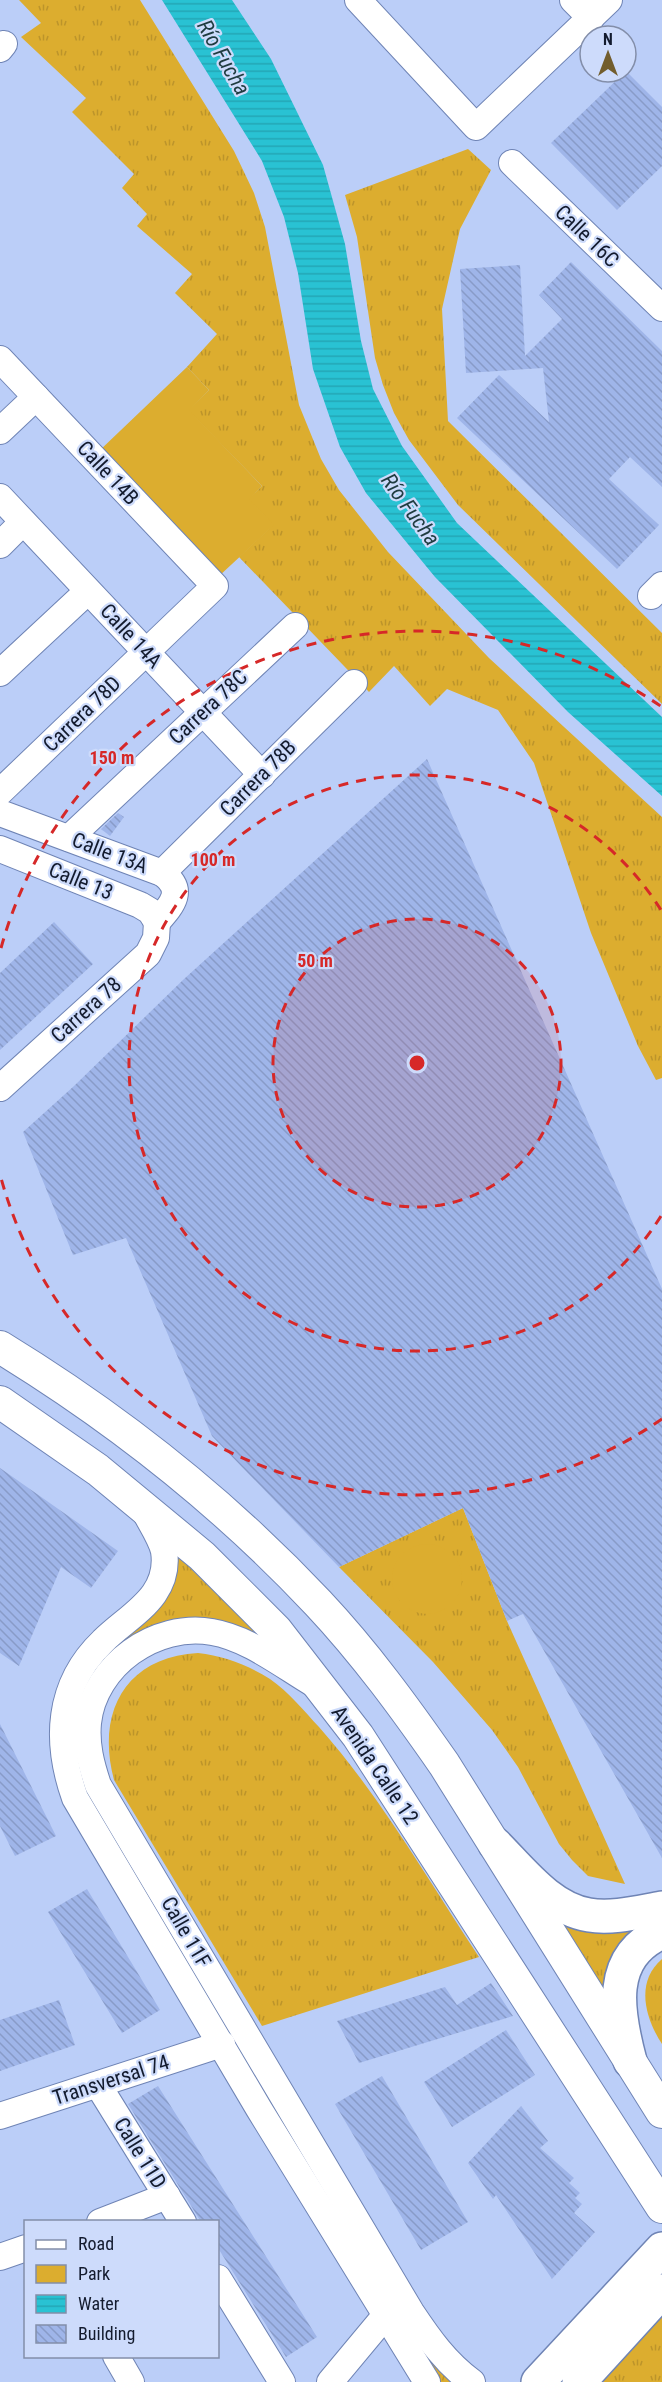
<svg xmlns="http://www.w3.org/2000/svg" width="662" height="2382" font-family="'Roboto Condensed',sans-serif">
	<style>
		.grass { fill: url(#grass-tufts) }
		.park { fill: #dcad2f }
		.water { fill: url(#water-rules) }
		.building { fill: url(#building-back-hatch) }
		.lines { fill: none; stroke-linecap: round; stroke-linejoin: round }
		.minor-casing { stroke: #6f84b5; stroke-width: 28 }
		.major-casing { stroke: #6f84b5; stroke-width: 34 }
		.highway-casing { stroke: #6f84b5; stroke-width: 36 }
		.minor { stroke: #fff; stroke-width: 26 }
		.major { stroke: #fff; stroke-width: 32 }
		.highway { stroke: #fff; stroke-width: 33 }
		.ring { fill: none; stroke: #d62828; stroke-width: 3; stroke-dasharray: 10 8 }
		.labels { text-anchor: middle; stroke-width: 4.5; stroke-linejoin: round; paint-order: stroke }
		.street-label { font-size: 21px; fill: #131b2e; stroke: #cddbfb }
		.water-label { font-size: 22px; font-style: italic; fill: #1f3c40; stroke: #cddbfb }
		.centre { fill: #d62828; stroke: #cddbfb; stroke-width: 3 }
		.ring-label { font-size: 18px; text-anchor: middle; font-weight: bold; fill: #d62828; stroke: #cddbfb; stroke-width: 4.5; stroke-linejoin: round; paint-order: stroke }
	</style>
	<defs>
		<pattern id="grass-tufts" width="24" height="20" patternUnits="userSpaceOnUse" patternTransform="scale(1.5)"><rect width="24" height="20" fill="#dcad2f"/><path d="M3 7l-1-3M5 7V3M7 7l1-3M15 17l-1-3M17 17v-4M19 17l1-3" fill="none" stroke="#bc942a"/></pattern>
		<pattern id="water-rules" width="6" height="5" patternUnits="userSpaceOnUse" patternTransform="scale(1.5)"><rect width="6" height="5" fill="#29c2d3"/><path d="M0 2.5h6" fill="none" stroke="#24a6b5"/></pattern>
		<pattern id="building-back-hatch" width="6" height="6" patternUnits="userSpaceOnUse" patternTransform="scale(1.5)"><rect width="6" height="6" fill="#9fb5e9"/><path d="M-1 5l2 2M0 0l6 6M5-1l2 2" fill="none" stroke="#889bc8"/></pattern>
	</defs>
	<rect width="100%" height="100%" fill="#bbcef8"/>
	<g class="grass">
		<polygon points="19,0 140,0 234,151 254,193 265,227 299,405 321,459 339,490 388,552 489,658 662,817 662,1078 656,1080 638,1046 591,933 534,763 498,710 447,689 430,706 394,666 369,692 239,557 273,525 248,499 262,486 188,410 209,390 187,367 217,334 175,293 192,274 137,226 147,214 122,188 134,174 72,112 86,98 21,37 41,23"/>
		<polygon points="468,149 491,170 460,229 442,309 448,421 662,633 662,704 458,505 409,440 394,413 383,385 375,358 357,237 345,195"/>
		<polygon points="463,1508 507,1621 625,1884 588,1876 572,1860 559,1844 518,1767 492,1730 433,1662 339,1567"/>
		<polygon points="174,1552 269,1645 206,1626 98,1672 100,1802 441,2372 455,2382 437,2382 95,1804 77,1770 82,1686"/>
		<path d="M198,1653C224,1656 248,1665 270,1679C289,1692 304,1711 319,1727C381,1797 428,1880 479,1957L262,2026L114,1780C96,1713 125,1657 198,1653Z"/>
		<polygon points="556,1917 662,1918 609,1996"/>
		<path d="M662,1959V2044C645,2018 635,1982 662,1959Z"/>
		<polygon points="662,2311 662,2382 598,2382"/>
	</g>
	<g class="park">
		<polygon points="187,367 209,390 189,410 262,486 249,499 274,525 218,577 98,452"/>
		<circle cx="427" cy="1579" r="35"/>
	</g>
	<polygon class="water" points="162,0 232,0 271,59 323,165 345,244 361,341 373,389 402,446 457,523 662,717 662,796 568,712 435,577 366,493 340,447 313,369 298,273 284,217 262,161"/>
	<g class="building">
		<polygon points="626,71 662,107 662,166 617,210 551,143"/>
		<polygon points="571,262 662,351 662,487 630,457 609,479 659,525 617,569 457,418 499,375 549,422 543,368 466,373 460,269 520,265 525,356 562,319 539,295"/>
		<polygon points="427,759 662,1289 662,1858 523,1614 507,1621 463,1508 339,1567 212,1436 126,1238 73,1255 23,1132 74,1086 184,979"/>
		<polygon points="118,813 124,817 110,836 101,829"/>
		<polygon points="54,922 93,964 0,1050 0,973"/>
		<polygon points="0,1468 118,1551 91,1588 61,1567 19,1666 0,1653"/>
		<polygon points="0,1724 56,1836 15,1856 0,1826"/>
		<polygon points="87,1889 160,2010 122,2033 48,1912"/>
		<polygon points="491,1983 513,2016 359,2063 337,2021 445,1987 457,2005"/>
		<polygon points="59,2000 75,2045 0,2071 0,2020"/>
		<polygon points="506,2030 535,2075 452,2127 424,2082"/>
		<polygon points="382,2076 468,2222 421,2250 335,2104"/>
		<polygon points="158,2086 317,2337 286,2357 218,2248 218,2222 201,2222 128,2104"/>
		<polygon points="521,2106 548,2141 540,2148 574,2178 569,2183 580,2193 575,2198 582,2204 574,2213 595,2232 552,2279 496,2195 493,2199 468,2163"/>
	</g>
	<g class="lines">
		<g class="minor-casing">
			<g id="minor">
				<polyline points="358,0 476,127 609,0"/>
				<polyline points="573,0 591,18"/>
				<polyline points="0,49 4,44"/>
				<polyline points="512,163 662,308"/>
				<polyline points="0,359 215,586 0,792"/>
				<polyline points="0,431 36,397"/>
				<polyline points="0,497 262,775"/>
				<polyline points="0,545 23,522"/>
				<polyline points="651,596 662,585"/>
				<polyline points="0,673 88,591"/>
				<path d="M0,813L162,873C186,890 172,905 157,922"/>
				<polyline points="69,838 295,626"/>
				<polyline points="0,849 140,905 150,911 157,922"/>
				<polyline points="162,873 354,683"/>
				<polyline points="0,1088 148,954 156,938 157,922"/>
				<path d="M144,1510C150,1522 161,1538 164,1551C171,1597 129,1615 103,1641C57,1685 55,1742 75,1798L259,2109L427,2382"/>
				<path d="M314,1684C282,1665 248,1638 212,1632C156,1622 94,1665 88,1723C86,1745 91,1764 98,1785L411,2312C429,2339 446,2363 472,2382"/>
				<polyline points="98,2085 183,2222"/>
				<polyline points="0,2116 222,2044"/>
				<polyline points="100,2222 167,2196"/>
				<polyline points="0,2257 26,2248"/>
				<polyline points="218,2278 282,2382"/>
				<polyline points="116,2356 131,2382"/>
				<polyline points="330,2382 385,2316"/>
			</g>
		</g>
		<g class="major-casing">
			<g id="major">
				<path d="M0,1347C116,1418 225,1504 318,1603C365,1653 405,1708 444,1764L662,2112"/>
				<polyline points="0,1402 98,1470 202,1556 276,1630 358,1736 662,2207"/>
			</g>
		</g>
		<g class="highway-casing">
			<g id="highway">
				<path d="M495,1844C522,1871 550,1909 589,1915C612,1919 639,1912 662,1908"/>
				<path d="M630,2061C617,2012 606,1957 662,1932"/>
				<polyline points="538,2382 662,2249"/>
				<polyline points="579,2382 662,2291"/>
			</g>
		</g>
		<use href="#minor" class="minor"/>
		<use href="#major" class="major"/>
		<use href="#highway" class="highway"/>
	</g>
	<circle cx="417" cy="1063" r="144" fill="#d62828" fill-opacity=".12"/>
	<g class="ring">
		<circle cx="417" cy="1063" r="144"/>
		<path d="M661 1216A288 288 0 1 1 661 910"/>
		<path d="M662 1419A432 432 0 0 1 1 1178M1 948A432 432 0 0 1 662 707"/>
	</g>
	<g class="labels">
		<g class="street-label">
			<text transform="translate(587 236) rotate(44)" y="7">Calle 16C</text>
			<text transform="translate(108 473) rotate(47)" y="7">Calle 14B</text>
			<text transform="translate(131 636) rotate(47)" y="7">Calle 14A</text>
			<text transform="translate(208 707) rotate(-43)" y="7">Carrera 78C</text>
			<text transform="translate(82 714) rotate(-44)" y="7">Carrera 78D</text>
			<text transform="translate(258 778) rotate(-45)" y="7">Carrera 78B</text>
			<text transform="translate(110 853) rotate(21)" y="7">Calle 13A</text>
			<text transform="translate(81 881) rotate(22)" y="7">Calle 13</text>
			<text transform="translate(86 1010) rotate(-42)" y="7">Carrera 78</text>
			<text transform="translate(375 1765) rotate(56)" y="7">Avenida Calle 12</text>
			<text transform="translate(186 1932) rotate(60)" y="7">Calle 11F</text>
			<text transform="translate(111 2080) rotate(-18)" y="7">Transversal 74</text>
			<text transform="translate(140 2153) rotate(58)" y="7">Calle 11D</text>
		</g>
		<g class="water-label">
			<text transform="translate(224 57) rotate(60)" y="8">Río Fucha</text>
			<text transform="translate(411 509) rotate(54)" y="8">Río Fucha</text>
		</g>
	</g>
	<circle cx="417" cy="1063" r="9" class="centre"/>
	<g class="ring-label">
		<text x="112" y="764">150 m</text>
		<text x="213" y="866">100 m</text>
		<text x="315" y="967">50 m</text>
	</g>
	<rect x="24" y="2220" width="195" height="138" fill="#cddbfb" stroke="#838ea9" stroke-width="1.5"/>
	<rect x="36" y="2240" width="30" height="9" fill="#ffffff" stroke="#838ea9" stroke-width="1.5"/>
	<text x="78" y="2250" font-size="18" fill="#131b2e">Road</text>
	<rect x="36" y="2265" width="30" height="18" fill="#dcad2f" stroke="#838ea9" stroke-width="1.5"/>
	<text x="78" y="2280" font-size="18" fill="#131b2e">Park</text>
	<rect x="36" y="2295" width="30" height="18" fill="url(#water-rules)" stroke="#838ea9" stroke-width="1.5"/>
	<text x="78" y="2310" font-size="18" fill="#131b2e">Water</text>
	<rect x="36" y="2325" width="30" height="18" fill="url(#building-back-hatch)" stroke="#838ea9" stroke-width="1.5"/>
	<text x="78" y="2340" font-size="18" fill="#131b2e">Building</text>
	<g transform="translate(608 54)"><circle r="28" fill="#cddbfb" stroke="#838ea9" stroke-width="1.5"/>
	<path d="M0-4.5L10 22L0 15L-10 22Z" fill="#725d2d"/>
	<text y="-9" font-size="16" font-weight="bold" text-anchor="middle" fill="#131b2e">N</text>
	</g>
</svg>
